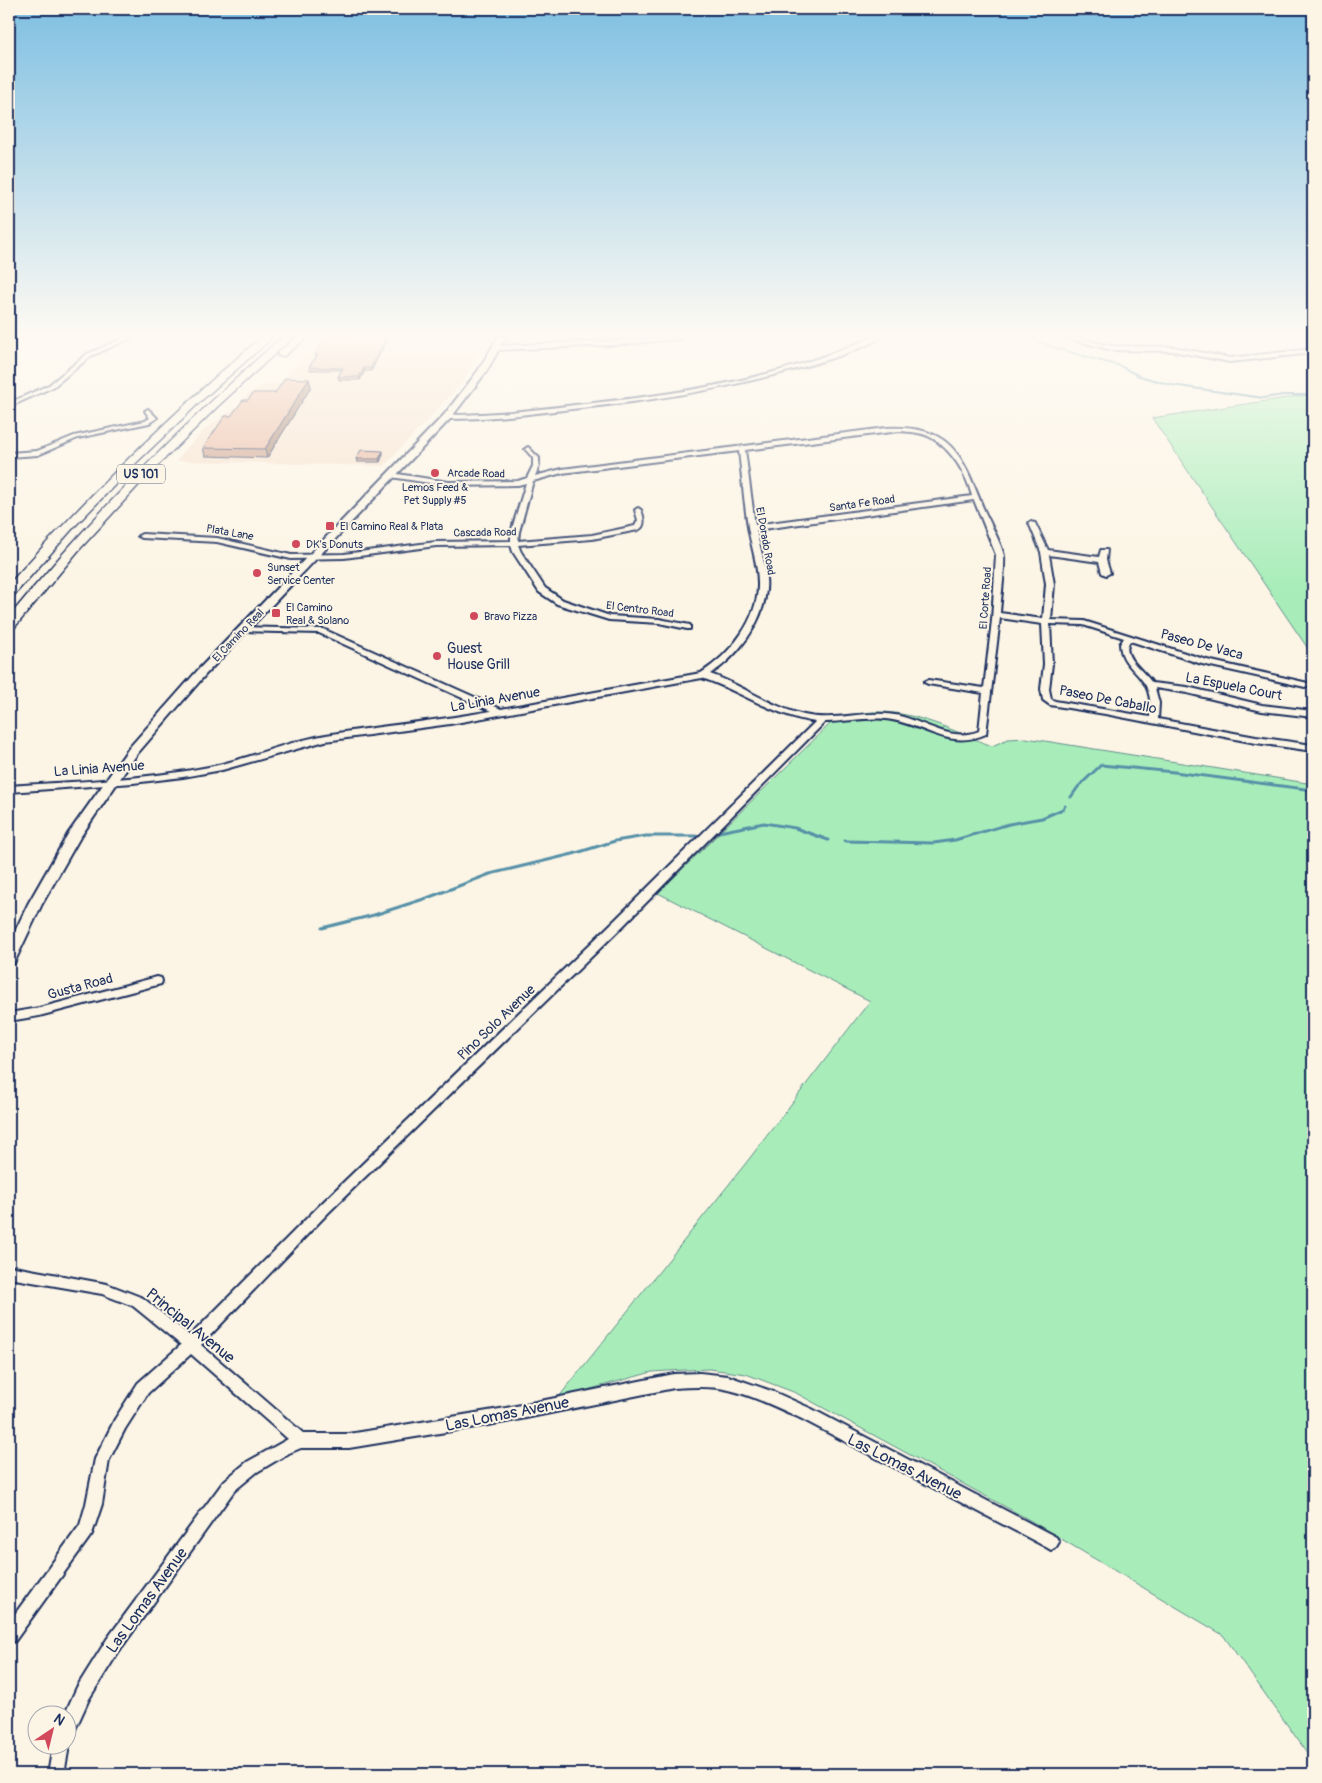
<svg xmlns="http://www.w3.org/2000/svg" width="1322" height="1783" font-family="Pangolin,sans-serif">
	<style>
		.built { fill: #f6e1ce }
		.green { fill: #a8edb9; stroke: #628e8c }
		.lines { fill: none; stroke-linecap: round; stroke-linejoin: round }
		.stream-far1 { stroke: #5790a8; stroke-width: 2 }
		.stream { stroke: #5790a8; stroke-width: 3 }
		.street-casing { stroke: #1b2f5e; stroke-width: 4 }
		.secondary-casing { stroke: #1b2f5e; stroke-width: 4 }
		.highway-casing { stroke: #1b2f5e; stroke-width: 3 }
		.street { fill: #fcf5e5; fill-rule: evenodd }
		.secondary { fill: #fcf5e5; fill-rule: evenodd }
		.highway { fill: #fcf5e5; fill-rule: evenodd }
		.wall { fill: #c79984; stroke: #1b2f5e }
		.shaded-wall { fill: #a27d6c; stroke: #1b2f5e }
		.building { fill: #e7b29a; stroke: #1b2f5e }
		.poi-dot { fill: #d1495b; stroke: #fcf5e5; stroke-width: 2 }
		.labels { text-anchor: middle; stroke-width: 4; stroke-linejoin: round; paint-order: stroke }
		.far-street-label { font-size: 11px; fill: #1b2f5e; stroke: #fcf5e5 }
		.far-poi-label { font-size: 11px; fill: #1b2f5e; stroke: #fcf5e5; text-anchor: start }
		.shield { fill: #fcf5e5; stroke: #5e6a86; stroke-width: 1 }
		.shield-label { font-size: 12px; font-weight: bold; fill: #1b2f5e }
		.street-label { font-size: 14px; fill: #1b2f5e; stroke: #fcf5e5 }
		.poi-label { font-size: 14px; fill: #1b2f5e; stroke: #fcf5e5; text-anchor: start }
		.near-street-label { font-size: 16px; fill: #1b2f5e; stroke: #fcf5e5 }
	</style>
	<rect width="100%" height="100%" fill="#fcf5e5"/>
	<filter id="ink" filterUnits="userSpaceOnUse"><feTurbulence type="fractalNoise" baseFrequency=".02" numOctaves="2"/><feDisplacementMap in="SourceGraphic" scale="10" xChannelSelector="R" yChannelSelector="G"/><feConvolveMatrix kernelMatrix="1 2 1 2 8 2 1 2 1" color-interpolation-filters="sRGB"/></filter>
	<g filter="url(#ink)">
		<polygon class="built" points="326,337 488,337 462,383 384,466 177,461 184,451 206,428 239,405 250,392 264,385 281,383 309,347"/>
		<g class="green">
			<polygon points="1313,394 1313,656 1152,418"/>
			<path d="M872,712C914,710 953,731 992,746L1008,739L1026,738L1313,784V1761L1223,1635L1026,1518L796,1393L746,1374L710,1369L684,1370L652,1372L558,1398L746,1163L870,1001L658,893L838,716Z"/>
		</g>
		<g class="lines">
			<polyline class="stream-far1" points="1028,337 1058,349 1120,366 1139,376 1172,385 1263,398 1284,395 1313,395"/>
			<g class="stream">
				<polyline points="1071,797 1078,787 1101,765 1174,772 1313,790"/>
				<polyline points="719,832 764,823 795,828 828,840"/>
				<polyline points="845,841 934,843 955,840 1009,824 1042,818 1063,809 1065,806"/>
				<polyline points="322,928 374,915 427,898 490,874 573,854 615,841 646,836 696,836"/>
			</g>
			<g class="street-casing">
				<g id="street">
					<polygon points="126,337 134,337 91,356 53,387 9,407 9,403 49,385 87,354"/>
					<polygon points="662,337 683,337 680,339 613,345 496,350 493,348 496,346 613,341"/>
					<path d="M873,337H881C863,349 824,361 803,367C727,389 650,401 572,409C530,414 489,419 447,419L444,417L447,415C490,415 533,410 575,405C640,398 706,390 770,373C805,364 839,351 873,337Z"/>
					<polygon points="1064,337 1074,337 1111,346 1173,347 1230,358 1313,349 1313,353 1230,362 1173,351 1111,350"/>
					<polygon points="148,409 157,418 149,423 78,438 38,455 9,457 9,453 37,451 74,436 145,421 150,418 145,411"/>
					<path d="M886,428C953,425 962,456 984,510C989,521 1002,545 1004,556C1005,570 1001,597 1000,613L1043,619L1046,584L1041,552L1029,523L1030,522L1035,523L1048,550L1099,557L1101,550H1107L1106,560L1110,573L1106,575L1102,573L1099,562L1049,555L1054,584L1051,620L1084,621L1207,660L1308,683L1309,685L1305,687L1202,664L1130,641C1119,656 1145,671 1152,683L1187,687L1262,705L1313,711V717L1262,711L1187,693L1155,688L1159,703L1158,719L1256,737L1313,745V751L1256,743L1105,714L1050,705L1043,700L1041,689L1044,664L1042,624L1000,618L986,734C948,751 923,723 886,719C866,717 845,722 825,722L623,926L328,1213L201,1345L304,1434H349L506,1408L674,1374L700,1373L728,1376L774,1392L812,1409L1056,1537L1059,1542L1056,1547L1051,1550L1046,1547L802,1419C778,1408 754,1396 729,1390C711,1386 692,1387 674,1388L506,1422L349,1448H301L289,1453L257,1472L234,1491L119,1651L89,1699L74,1732L68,1734V1716H64L77,1687L107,1639L224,1481L247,1462L288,1439L191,1354L148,1393L125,1429L109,1460L102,1504L92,1534L15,1641L9,1643V1622L80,1525L86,1504L95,1459L115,1419L138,1383L181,1345L133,1306L102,1294L9,1278V1266L107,1284L143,1298L190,1336L320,1205L615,920L815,722C774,716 741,691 702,678L450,724L325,741L222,770L183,777L133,783L9,792V786C76,781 143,780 209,767C248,759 286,742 326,735C381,726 436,721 491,711L319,633L243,631H240V627L323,629L501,709L701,673C730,655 759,619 758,583C758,564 751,546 748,527C744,501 742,476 739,451L562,473L533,481L519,532L518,541L592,535L635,526L638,520L635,510L638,508L641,510C644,517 646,527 638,530L592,539L518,545L521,552L545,588L563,600L610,616L659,619L690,625V629H687L659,623L609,620L557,604L539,592L513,552L511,545L436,546L344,558L291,559L217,542L142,538L138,536L142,534L217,538L291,555L344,554L436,542L511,541V532L526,483L518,485L449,486L391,477L388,475L391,473L449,482L518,481L527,478L533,466V458L525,449L528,447L539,458V466L535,476L562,469ZM900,431C910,432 921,432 930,437C951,448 967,475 972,496L755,525L745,450ZM974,500L996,555L992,620L984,688L928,680L924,682L928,684L983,693L979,731C950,743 923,720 895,715C865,710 834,722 804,715C771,707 742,685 710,674C737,658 763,623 766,590C768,570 760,549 756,530ZM1050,624L1083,625L1124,638L1120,644C1121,664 1137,670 1146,686C1151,696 1151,707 1150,717L1055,701L1051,699L1049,689L1052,664Z"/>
					<polygon points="157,977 161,978 162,981 161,984 39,1016 9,1021 9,1013 39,1008"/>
					<polygon points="68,1741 69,1746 64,1774 48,1774 53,1746 68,1746"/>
				</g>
			</g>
			<g class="secondary-casing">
				<polygon id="secondary" points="498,337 506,337 486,372 450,419 206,674 137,754 79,839 42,904 16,959 14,963 9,964 9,944 28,904 68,834 129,748 198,670 444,415 478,371"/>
			</g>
			<g class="highway-casing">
				<g id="highway">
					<path d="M262,337H273L203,399L137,462L74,527L14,595L9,596V584C88,496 172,413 262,337Z"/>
					<path d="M282,337H293L217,407L146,477L78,551L14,628L9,629V617C92,515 184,424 282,337Z"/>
					<polygon points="297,337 308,337 284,356 278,356 278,352"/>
				</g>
			</g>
			<use href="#street" class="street"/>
			<use href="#secondary" class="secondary"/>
			<use href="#highway" class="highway"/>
		</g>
		<g class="wall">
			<polygon points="386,337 387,340 371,371 365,371 360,380 339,380 338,377 342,370 310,370 309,367 316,357 315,355"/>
			<polygon points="309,379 311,387 267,458 205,456 203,448 231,416 275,393"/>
			<polygon points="383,454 380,462 357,462 356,459"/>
		</g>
		<g class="shaded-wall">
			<polygon points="386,337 387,340 371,371 371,368"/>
			<polygon points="364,368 365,371 360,380 359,377"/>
			<polygon points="309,379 311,387 267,458 265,449"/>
			<polygon points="383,451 383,454 380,462 379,459"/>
		</g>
		<g class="building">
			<polygon points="330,337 386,337 371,368 364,368 359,377 338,377 343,368 309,367 318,355 315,355 324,339"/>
			<polygon points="285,378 309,379 265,449 203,448 225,416 231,416 243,400 248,400 253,393 275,393"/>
			<polygon points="361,450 383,451 379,459 356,459"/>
		</g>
	</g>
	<linearGradient id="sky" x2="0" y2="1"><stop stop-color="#7ebfe2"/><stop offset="0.57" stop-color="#fefaf3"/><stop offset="1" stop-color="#fefaf3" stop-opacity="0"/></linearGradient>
	<rect width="1322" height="587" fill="url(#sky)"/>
	<g class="poi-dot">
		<circle cx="435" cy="473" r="5"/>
		<rect x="325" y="521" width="10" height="10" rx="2.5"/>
		<circle cx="296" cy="544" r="5"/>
		<circle cx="257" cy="573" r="5"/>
		<rect x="271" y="608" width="10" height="10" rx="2.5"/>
		<circle cx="474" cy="616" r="5"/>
		<circle cx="437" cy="656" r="5"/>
	</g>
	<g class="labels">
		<g class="far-street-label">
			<text transform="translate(476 473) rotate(1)" y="4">Arcade Road</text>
			<text transform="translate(862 503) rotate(-8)" y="4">Santa Fe Road</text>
			<text transform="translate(230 532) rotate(10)" y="4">Plata Lane</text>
			<text transform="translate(485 532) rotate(-1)" y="4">Cascada Road</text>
			<text transform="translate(766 541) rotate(80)" y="4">El Dorado Road</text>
			<text transform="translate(985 598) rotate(-86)" y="4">El Corte Road</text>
			<text transform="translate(640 609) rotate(7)" y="4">El Centro Road</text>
			<text transform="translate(238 635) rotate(-46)" y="4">El Camino Real</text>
		</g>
		<g class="far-poi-label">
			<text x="435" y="491" text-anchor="middle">Lemos Feed &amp;<tspan x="435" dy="13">Pet Supply #5</tspan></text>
			<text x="340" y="530">El Camino Real &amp; Plata</text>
			<text x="306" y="548">DK's Donuts</text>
			<text x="267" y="571">Sunset<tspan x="267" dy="13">Service Center</tspan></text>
			<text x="286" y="611">El Camino<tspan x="286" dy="13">Real &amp; Solano</tspan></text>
			<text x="484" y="620">Bravo Pizza</text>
		</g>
		<rect class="shield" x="117" y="464.5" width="48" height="19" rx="4"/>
		<g class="shield-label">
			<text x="141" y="478">US 101</text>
		</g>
		<g class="street-label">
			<text transform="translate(1202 644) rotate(15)" y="5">Paseo De Vaca</text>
			<text transform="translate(1234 686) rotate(11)" y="5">La Espuela Court</text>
			<text transform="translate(495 699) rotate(-10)" y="5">La Linia Avenue</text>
			<text transform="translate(1108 699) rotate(11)" y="5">Paseo De Caballo</text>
			<text transform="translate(99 768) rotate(-4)" y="5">La Linia Avenue</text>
			<text transform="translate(80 986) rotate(-15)" y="5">Gusta Road</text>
			<text transform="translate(496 1022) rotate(-44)" y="5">Pino Solo Avenue</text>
		</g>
		<g class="poi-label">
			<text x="447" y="653">Guest<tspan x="447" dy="16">House Grill</tspan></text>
		</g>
		<g class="near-street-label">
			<text transform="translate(191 1325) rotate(39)" y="6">Principal Avenue</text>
			<text transform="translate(507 1413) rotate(-11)" y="6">Las Lomas Avenue</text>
			<text transform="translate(905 1466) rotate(27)" y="6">Las Lomas Avenue</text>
			<text transform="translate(146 1600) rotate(-54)" y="6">Las Lomas Avenue</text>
		</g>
	</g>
	<rect width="1322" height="1783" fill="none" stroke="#fcf5e5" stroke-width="30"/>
	<rect x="15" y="15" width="1292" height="1753" fill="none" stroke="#1b2f5e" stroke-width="2" filter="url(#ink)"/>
	<g transform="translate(52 1730) rotate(35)"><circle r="24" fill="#fcf5e5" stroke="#a2a6af"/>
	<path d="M0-4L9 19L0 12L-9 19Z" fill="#d1495b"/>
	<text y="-8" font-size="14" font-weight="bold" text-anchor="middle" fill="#1b2f5e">N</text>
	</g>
</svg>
